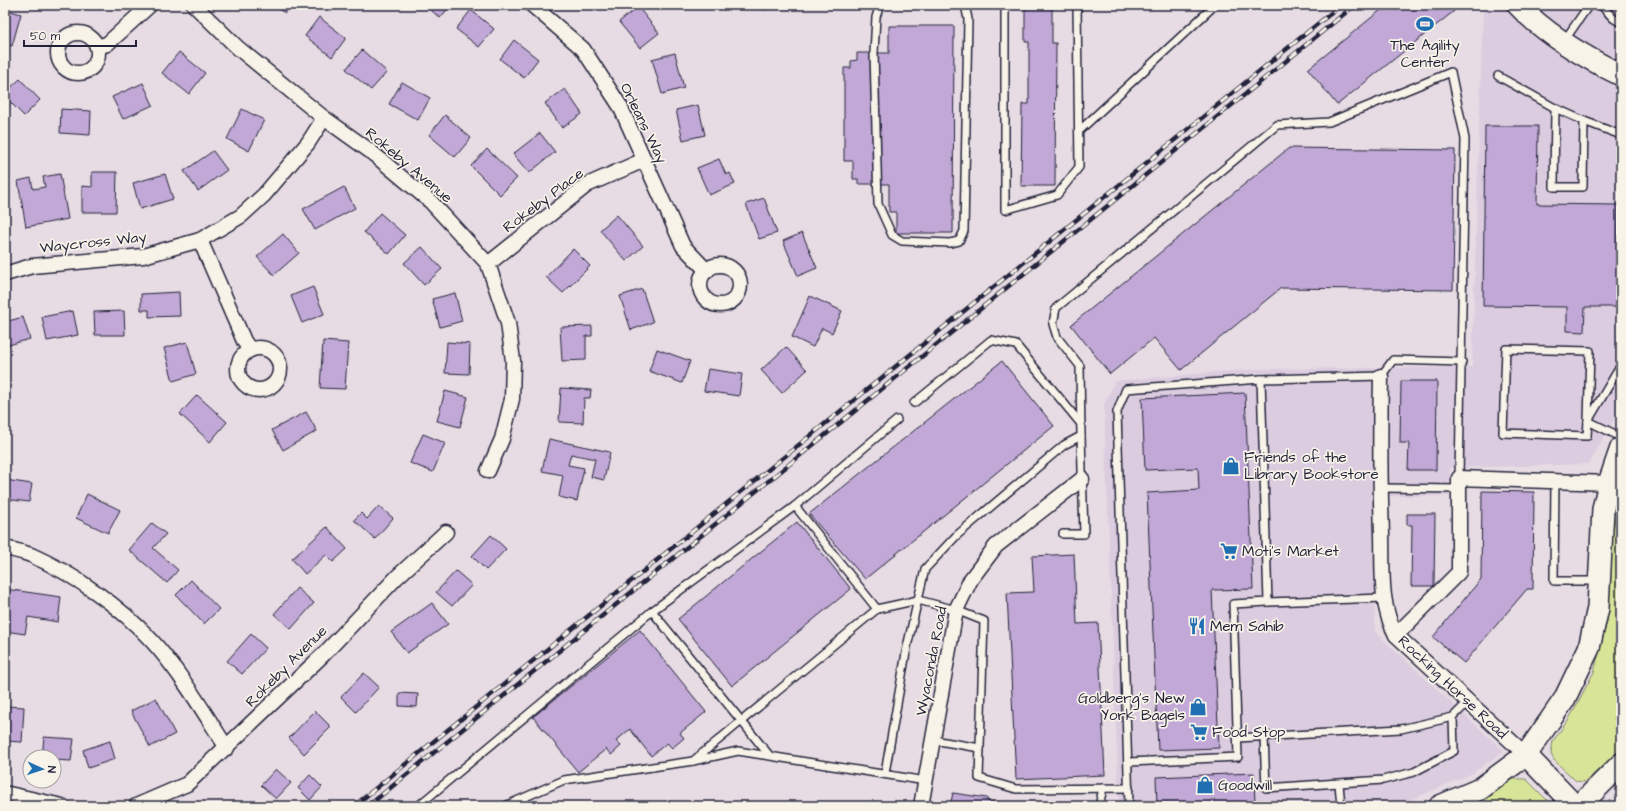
<svg xmlns="http://www.w3.org/2000/svg" width="1626" height="811" font-family="'Architects Daughter',sans-serif">
	<style>
		.built { fill: #dcccdf }
		.green { fill: #d8e598; stroke: #7d846a }
		.lines { fill: none; stroke-linecap: round; stroke-linejoin: round }
		.stream { stroke: #59899a; stroke-width: 4.5 }
		.building { fill: #c1a8d6; stroke: #22223b }
		.lane-casing { stroke: #22223b; stroke-width: 10 }
		.street-casing { stroke: #22223b; stroke-width: 17 }
		.secondary-casing { stroke: #22223b; stroke-width: 24 }
		.lane { stroke: #f7f3e8; stroke-width: 7 }
		.street { stroke: #f7f3e8; stroke-width: 14 }
		.secondary { stroke: #f7f3e8; stroke-width: 21 }
		.rail-casing { stroke: #22223b; stroke-width: 4.5 }
		.rail { stroke: #f7f3e8; stroke-width: 3; stroke-dasharray: 9; stroke-linecap: butt }
		.labels { text-anchor: middle; stroke-width: 3.5; stroke-linejoin: round; paint-order: stroke }
		.poi-label { font-size: 15px; fill: #22223b; stroke: #f7f3e8; text-anchor: start }
		.street-label { font-size: 15px; fill: #22223b; stroke: #f7f3e8 }
	</style>
	<rect width="100%" height="100%" fill="#e7dce3"/>
	<filter id="ink" filterUnits="userSpaceOnUse"><feTurbulence type="fractalNoise" baseFrequency=".025" numOctaves="2"/><feDisplacementMap in="SourceGraphic" scale="8" xChannelSelector="R" yChannelSelector="G"/><feConvolveMatrix kernelMatrix="1 2 1 2 8 2 1 2 1" color-interpolation-filters="sRGB"/></filter>
	<g filter="url(#ink)">
		<polygon class="built" points="1483,5 1621,5 1621,407 1589,464 1450,468 1449,496 1374,496 1375,632 1504,751 1471,774 1401,804 1384,806 1119,806 1104,405 1115,381 1254,369 1472,367"/>
		<g class="green">
			<polygon points="1621,480 1621,749 1585,782 1576,781 1554,760 1551,754 1553,741 1569,719 1594,672 1607,621 1612,537"/>
			<polygon points="1508,779 1526,779 1548,801 1550,806 1464,806"/>
		</g>
		<g class="lines">
			<polyline class="stream" points="1616,717 1621,703"/>
		</g>
		<g class="building">
			<polygon points="272,5 289,5 285,13"/>
			<polygon points="425,5 451,5 440,18"/>
			<polygon points="1025,5 1052,5 1052,43 1056,43 1055,186 1021,186 1022,104 1029,104 1029,42 1025,42"/>
			<polygon points="1387,5 1458,5 1459,7 1337,105 1308,69"/>
			<polygon points="638,7 659,33 640,48 619,22"/>
			<polygon points="5,9 21,14 12,46 5,44"/>
			<polygon points="471,10 494,29 479,47 456,29"/>
			<polygon points="319,17 346,38 332,57 305,36"/>
			<polygon points="889,26 954,26 953,233 896,233 896,212 889,212 889,184 858,184 858,179 853,179 853,161 844,161 844,68 851,68 851,61 857,60 857,53 889,53"/>
			<polygon points="514,40 538,59 524,78 500,59"/>
			<polygon points="362,50 387,72 371,90 346,69"/>
			<polygon points="179,52 205,73 189,94 162,73"/>
			<polygon points="675,53 684,88 662,94 652,59"/>
			<polygon points="20,79 40,100 24,116 5,97 5,93"/>
			<polygon points="402,82 430,98 418,120 389,104"/>
			<polygon points="143,83 153,105 123,119 112,97"/>
			<polygon points="565,89 582,114 562,128 545,103"/>
			<polygon points="698,105 705,135 683,140 676,110"/>
			<polygon points="61,109 91,111 90,135 60,133"/>
			<polygon points="242,109 264,120 249,151 227,139"/>
			<polygon points="445,115 471,138 455,157 429,135"/>
			<polygon points="1485,126 1538,126 1537,204 1618,205 1617,307 1585,307 1584,332 1567,331 1567,307 1483,306"/>
			<polygon points="540,133 555,152 529,173 513,154"/>
			<polygon points="1289,148 1455,150 1453,290 1281,288 1181,370 1154,338 1110,374 1071,325"/>
			<polygon points="487,149 517,178 500,195 471,166"/>
			<polygon points="213,151 227,170 198,191 184,171"/>
			<polygon points="719,159 726,175 730,173 735,184 709,195 697,168"/>
			<polygon points="92,172 117,172 116,212 82,212 82,186 92,187"/>
			<polygon points="60,174 68,219 26,227 18,181 31,178 33,189 45,187 43,177"/>
			<polygon points="165,174 173,199 140,209 133,183"/>
			<polygon points="344,187 355,208 315,230 303,209"/>
			<polygon points="764,198 777,233 759,239 746,204"/>
			<rect x="1618" y="205" width="3" height="84"/>
			<polygon points="380,213 405,235 389,254 364,232"/>
			<polygon points="617,215 643,246 626,261 600,230"/>
			<polygon points="802,233 817,268 798,276 783,241"/>
			<polygon points="283,234 299,253 274,275 257,257"/>
			<polygon points="422,247 442,269 424,285 404,263"/>
			<polygon points="573,249 590,266 563,293 546,277"/>
			<polygon points="313,287 324,314 302,323 291,296"/>
			<polygon points="642,289 653,322 631,330 620,296"/>
			<polygon points="179,292 180,316 149,317 149,310 141,310 141,294"/>
			<polygon points="455,293 462,321 440,327 432,299"/>
			<polygon points="810,296 842,311 832,333 822,328 813,347 792,337"/>
			<polygon points="73,311 78,335 47,341 42,317"/>
			<polygon points="124,311 125,335 95,335 94,312"/>
			<polygon points="23,317 30,339 5,346 5,322"/>
			<polygon points="592,326 592,336 586,336 586,360 562,361 560,327"/>
			<polygon points="323,341 348,343 345,389 320,388"/>
			<polygon points="187,342 196,374 173,381 164,348"/>
			<polygon points="447,342 470,344 469,374 445,373"/>
			<polygon points="786,347 807,370 782,393 761,370"/>
			<polygon points="657,349 690,361 682,383 649,371"/>
			<polygon points="1002,361 1054,426 865,579 809,514"/>
			<polygon points="708,369 742,374 739,396 704,391"/>
			<polygon points="1401,381 1437,381 1436,470 1408,470 1409,443 1400,443"/>
			<polygon points="561,388 591,390 590,398 584,398 583,423 559,422"/>
			<polygon points="445,391 468,397 460,427 437,421"/>
			<polygon points="1245,393 1253,589 1212,590 1219,748 1158,750 1147,493 1199,490 1198,468 1145,470 1142,398"/>
			<polygon points="197,395 227,422 210,442 180,414"/>
			<polygon points="306,412 317,431 283,450 272,430"/>
			<polygon points="423,434 445,443 433,472 410,463"/>
			<polygon points="549,439 610,452 604,480 591,477 595,459 571,454 568,465 584,468 577,501 559,497 563,475 542,471"/>
			<polygon points="5,480 32,484 29,502 5,499"/>
			<polygon points="1482,491 1534,492 1533,589 1527,589 1464,663 1433,637 1481,579"/>
			<polygon points="87,494 120,510 108,533 76,518"/>
			<polygon points="379,506 393,518 375,539 354,520 361,513 367,519"/>
			<polygon points="1407,514 1435,514 1434,586 1411,586 1412,525 1407,525"/>
			<polygon points="797,522 851,589 732,686 678,619"/>
			<polygon points="152,523 166,534 153,548 178,570 167,583 129,550"/>
			<polygon points="327,527 347,549 333,562 326,555 305,574 292,559"/>
			<polygon points="491,535 506,549 486,570 472,556"/>
			<polygon points="1074,554 1077,624 1098,623 1105,775 1016,779 1007,593 1034,592 1032,556"/>
			<polygon points="456,571 472,585 452,606 436,592"/>
			<polygon points="191,580 219,609 204,624 176,595"/>
			<polygon points="297,588 314,603 291,629 274,614"/>
			<polygon points="5,589 61,597 58,622 28,617 25,634 5,631"/>
			<polygon points="432,603 448,624 407,653 391,632"/>
			<polygon points="640,630 706,712 680,733 684,738 672,748 667,743 651,756 630,729 616,741 621,746 611,755 606,749 578,772 533,717"/>
			<polygon points="251,634 266,648 242,674 227,661"/>
			<polygon points="364,673 379,687 356,712 341,697"/>
			<polygon points="399,693 418,694 417,707 399,706"/>
			<polygon points="156,698 175,734 150,747 131,711"/>
			<polygon points="5,706 24,707 22,742 5,741"/>
			<polygon points="315,711 331,727 304,754 289,738"/>
			<polygon points="44,737 74,739 71,761 54,760 54,757 42,757"/>
			<polygon points="110,741 115,759 88,768 83,750"/>
			<polygon points="276,769 291,783 276,799 261,785"/>
			<polygon points="1254,773 1255,806 1157,806 1156,777"/>
			<polygon points="310,775 322,787 310,800 298,788"/>
			<polygon points="953,793 987,798 987,801 1012,806 950,806"/>
		</g>
		<g class="lines">
			<g class="lane-casing">
				<g id="lane">
					<polyline points="764,5 765,5"/>
					<polyline points="880,5 876,17 874,53 878,204 892,235 902,241 950,243 959,241 964,231 968,19 965,5"/>
					<polyline points="1005,5 1005,210 1057,195 1079,167 1077,5"/>
					<polyline points="1601,5 1613,18 1621,23"/>
					<polyline points="1564,41 1589,5"/>
					<polyline points="1498,76 1555,108 1584,121"/>
					<polyline points="1555,108 1554,187 1583,187 1584,121 1621,135"/>
					<polyline points="1079,131 1215,5"/>
					<polyline points="914,403 991,340 1016,345 1081,424"/>
					<polyline points="1588,421 1590,351 1506,349 1503,433 1587,436 1588,421 1621,365"/>
					<polyline points="1588,421 1621,437"/>
					<polyline points="1555,482 1554,581 1598,581"/>
					<polyline points="1381,488 1459,489"/>
					<polyline points="1063,534 1084,534 1081,436"/>
					<polyline points="1268,602 1384,598"/>
					<polyline points="877,609 795,506 897,420"/>
					<polyline points="1264,737 1266,788 1383,780 1414,772 1454,751 1453,717"/>
					<polyline points="1238,738 1401,729 1453,717 1469,701"/>
					<polyline points="933,740 980,748"/>
					<polyline points="769,755 652,611 795,506"/>
					<polyline points="693,761 877,609 918,600 956,610 984,621 979,778 1016,789 1129,788"/>
					<polyline points="1129,762 1238,757 1233,604 1268,602 1261,379"/>
					<polyline points="885,773 907,647 925,569 956,536 1064,445 1081,436 1080,366 1057,337 1053,324 1056,308 1277,125 1329,122 1451,72 1465,139 1459,478"/>
					<polyline points="1339,784 1341,806"/>
					<polyline points="418,806 652,611"/>
					<polyline points="505,806 564,780 693,761 738,751 926,781"/>
					<polyline points="1099,806 1103,788"/>
					<polyline points="1129,806 1117,412 1126,389 1261,379 1381,376 1393,360 1462,362"/>
				</g>
			</g>
			<g class="street-casing">
				<g id="street">
					<polyline points="194,5 238,48 324,118 370,151 431,202 488,264 508,323 513,361 512,399 502,439 488,471"/>
					<polyline points="532,5 583,49 620,106 683,246 707,271"/>
					<circle cx="78" cy="53" r="20"/>
					<polyline points="97,47 107,44 150,5"/>
					<polyline points="200,240 244,341 250,350"/>
					<polyline points="488,264 587,185 644,160"/>
					<circle cx="720" cy="285" r="20"/>
					<polyline points="5,274 32,266 143,256 200,240 241,216 264,195 308,143 324,118"/>
					<circle cx="259" cy="369" r="21"/>
					<path d="M1381,376C1380,428 1380,481 1382,534C1383,568 1379,604 1396,635L1526,755"/>
					<path d="M5,548C14,550 23,552 31,555C74,574 121,607 152,641C181,673 203,711 227,748"/>
					<polyline points="1396,635 1459,572 1459,478 1609,483"/>
					<polyline points="5,795 9,794 62,806"/>
					<polyline points="136,806 187,784 324,654 397,577 446,532"/>
					<polyline points="921,806 956,610 971,579 996,546 1082,479"/>
				</g>
			</g>
			<g class="secondary-casing">
				<g id="secondary">
					<path d="M1518,5C1545,34 1586,58 1621,75"/>
					<polyline points="1526,755 1575,806"/>
					<polyline points="1440,806 1480,789 1526,755 1564,700 1589,648 1598,608 1603,509 1609,483 1621,448"/>
					<polyline points="1579,806 1621,764"/>
				</g>
			</g>
			<use href="#lane" class="lane"/>
			<use href="#street" class="street"/>
			<use href="#secondary" class="secondary"/>
			<g class="rail-casing">
				<g id="rail">
					<polyline points="354,806 1341,5"/>
					<polyline points="368,806 1355,5"/>
				</g>
			</g>
			<use href="#rail" class="rail"/>
		</g>
	</g>
	<defs>
		<g id="stadium-bare" transform="scale(1.38)"><path d="M0-5a6.5 5 0 1 0 0 10a6.5 5 0 1 0 0-10ZM-3.5-1.8h7v3.6h-7Z" fill="#1f6fb2" stroke="#f7f3e8" stroke-width="2.5" paint-order="stroke"/></g>
		<g id="shop-bare" transform="scale(1.38)"><path d="M-5-2.5h2.3a2.7 3.5 0 0 1 5.4 0H5L5.5 6h-11ZM-1.5-2.5h3a1.5 2.3 0 0 0-3 0Z" fill="#1f6fb2" stroke="#f7f3e8" stroke-width="2.5" paint-order="stroke"/></g>
		<g id="supermarket-bare" transform="scale(1.38)"><path d="M-6-5.5h2.5l.6 2H6L4.5 2H-2.5L-4.4-4H-6ZM-1.5 3.2a1.3 1.3 0 1 0 .1 0ZM3 3.2a1.3 1.3 0 1 0 .1 0Z" fill="#1f6fb2" stroke="#f7f3e8" stroke-width="2.5" paint-order="stroke"/></g>
		<g id="restaurant-bare" transform="scale(1.38)"><path d="M-5-6h1v4h1v-4h1v4h1v-4h1v5L-1.5 .5V6h-2V.5L-5-1ZM5-6V6H3V1.5H1.5Q1.5-4 5-6Z" fill="#1f6fb2" stroke="#f7f3e8" stroke-width="2.5" paint-order="stroke"/></g>
	</defs>
	<g fill-rule="evenodd">
		<use href="#stadium-bare" x="1425" y="24"/>
		<use href="#shop-bare" x="1231" y="466"/>
		<use href="#supermarket-bare" x="1229" y="551"/>
		<use href="#restaurant-bare" x="1197" y="626"/>
		<use href="#shop-bare" x="1198" y="707"/>
		<use href="#supermarket-bare" x="1199" y="732"/>
		<use href="#shop-bare" x="1205" y="785"/>
	</g>
	<g class="labels">
		<g class="poi-label">
			<text x="1425" y="50" text-anchor="middle">The Agility<tspan x="1425" dy="17">Center</tspan></text>
			<text x="1244" y="462">Friends of the<tspan x="1244" dy="17">Library Bookstore</tspan></text>
			<text x="1242" y="556">Moti's Market</text>
			<text x="1210" y="631">Mem Sahib</text>
			<text x="1185" y="703" text-anchor="end">Goldberg's New<tspan x="1185" dy="17">York Bagels</tspan></text>
			<text x="1212" y="737">Food Stop</text>
			<text x="1218" y="790">Goodwill</text>
		</g>
		<g class="street-label">
			<text transform="translate(644 123) rotate(64)" y="5">Orleans Way</text>
			<text transform="translate(409 165) rotate(40)" y="5">Rokeby Avenue</text>
			<text transform="translate(543 200) rotate(-37)" y="5">Rokeby Place</text>
			<text transform="translate(93 242) rotate(-6)" y="5">Waycross Way</text>
			<text transform="translate(931 661) rotate(-79)" y="5">Wyaconda Road</text>
			<text transform="translate(286 666) rotate(-45)" y="5">Rokeby Avenue</text>
			<text transform="translate(1453 687) rotate(43)" y="5">Rocking Horse Road</text>
		</g>
	</g>
	<rect width="1626" height="811" fill="none" stroke="#f7f3e8" stroke-width="20"/>
	<rect x="10" y="10" width="1606" height="791" fill="none" stroke="#22223b" stroke-width="1.5" filter="url(#ink)"/>
	<g transform="translate(42 769) rotate(93)"><circle r="19" fill="#f7f3e8" stroke="#a29fa3"/>
	<path d="M0-3L7 15L0 10L-7 15Z" fill="#1f6fb2"/>
	<text y="-6" font-size="11" font-weight="bold" text-anchor="middle" fill="#22223b">N</text>
	</g>
	<path d="M24 40v6h112v-6" fill="none" stroke="#22223b" stroke-width="2"/>
	<text x="30" y="40" font-size="12" fill="#22223b" stroke="#f7f3e8" stroke-width="3" paint-order="stroke">50 m</text>
</svg>
